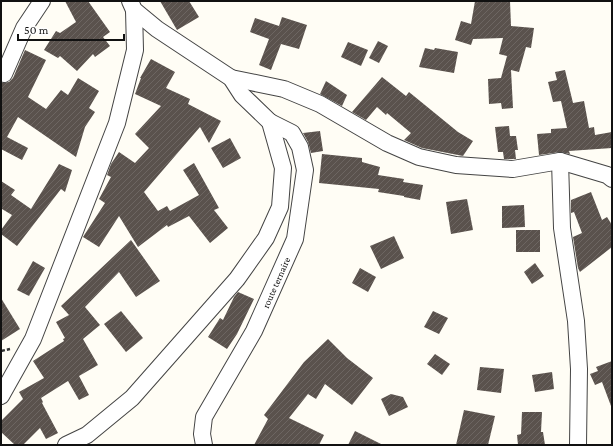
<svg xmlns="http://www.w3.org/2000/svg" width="613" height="446" font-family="'Crimson Pro',serif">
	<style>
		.building { fill: url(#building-hatch) }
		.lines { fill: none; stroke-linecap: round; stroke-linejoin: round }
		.minor-casing { stroke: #444; stroke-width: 18 }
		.path { stroke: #333; stroke-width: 2.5; stroke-dasharray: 4 2; stroke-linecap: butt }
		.minor { stroke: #fff; stroke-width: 16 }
		.labels { text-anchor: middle; stroke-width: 4; stroke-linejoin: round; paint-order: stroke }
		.street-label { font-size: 10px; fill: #111; stroke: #fff }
	</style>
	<defs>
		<pattern id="building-hatch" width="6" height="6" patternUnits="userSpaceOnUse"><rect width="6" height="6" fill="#5a524d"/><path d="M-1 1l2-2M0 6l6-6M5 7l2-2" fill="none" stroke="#6d6662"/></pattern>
	</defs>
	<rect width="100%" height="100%" fill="#fffdf5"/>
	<g class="building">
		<polygon points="65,1 88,1 110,32 103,37 110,46 95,57 93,54 77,71 60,56 58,58 44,50 56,31 60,33 76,22"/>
		<polygon points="160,1 189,1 199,17 177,30"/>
		<polygon points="475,1 510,1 511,26 534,28 531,48 526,47 519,72 511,70 513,108 502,109 501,103 489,104 488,79 501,78 507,56 499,54 503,38 473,39 471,45 455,40 461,21 471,24"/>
		<polygon points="282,17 307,25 299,49 281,44 271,70 259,65 269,39 250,32 255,18 279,26"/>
		<polygon points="378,41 388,46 379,63 369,58"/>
		<polygon points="348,42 368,50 361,66 341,57"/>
		<polygon points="425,48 434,50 435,48 458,52 454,73 419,67"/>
		<polygon points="25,50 46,60 28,97 46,109 61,90 68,95 78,78 99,91 89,108 95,112 85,127 76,157 18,117 7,137 28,148 22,160 1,149 1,83 9,82 13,78"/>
		<polygon points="151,59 175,72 166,88 190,99 188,104 221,121 209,143 200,127 144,192 158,211 167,206 170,211 199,195 183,170 194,163 219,208 214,210 228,228 210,243 189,216 168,227 167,225 138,247 119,216 99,247 83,237 105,203 99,199 111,177 107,175 111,164 119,152 135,163 149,148 135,134 161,106 135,94 141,78 140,78"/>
		<polygon points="565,70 573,103 584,101 589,128 594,127 595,135 612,132 612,148 569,151 570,154 560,152 539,155 537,134 551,133 551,129 567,128 561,101 553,102 548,82 557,80 555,72"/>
		<polygon points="382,77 406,96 409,92 458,132 473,141 463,156 422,148 404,140 411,133 387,113 386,115 377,107 366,120 352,112"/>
		<polygon points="326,81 347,95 342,106 320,94"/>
		<polygon points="509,126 510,136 516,136 518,150 515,150 516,159 504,159 503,152 498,152 495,127"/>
		<polygon points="320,131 323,151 311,153 308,142 303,133"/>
		<polygon points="230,138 241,158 223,168 211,148"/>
		<polygon points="322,154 362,158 362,162 380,167 378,175 404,179 403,182 423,185 420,200 404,197 404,196 378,192 379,189 319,183"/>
		<polygon points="59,164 72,170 65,192 61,189 17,246 1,234 1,230 12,215 2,209 1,211 1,181 15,190 11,195 31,209"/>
		<polygon points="591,192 602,220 607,217 612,225 612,247 580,272 578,268 573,237 582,233 574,212 571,213 571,200"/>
		<polygon points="467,199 473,230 451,234 446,202"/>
		<polygon points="524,205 525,227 502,228 502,206"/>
		<rect x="516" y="230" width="24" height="22"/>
		<polygon points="394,236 404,258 381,269 370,246"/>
		<polygon points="131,240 160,281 136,297 119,272 85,307 100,325 83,339 98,365 79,376 89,395 79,400 68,381 41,398 43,402 42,403 58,433 46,439 40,428 23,445 15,445 1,432 1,421 23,399 19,392 44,378 33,361 64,341 63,339 65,338 56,322 69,315 61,306"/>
		<polygon points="33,261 45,268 29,296 17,290"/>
		<polygon points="535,263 544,276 532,284 524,272"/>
		<polygon points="360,268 376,277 368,292 352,283"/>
		<polygon points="238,292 254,299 237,334 227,349 208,337 220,318 223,320 234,297"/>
		<polygon points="1,298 20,329 1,341"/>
		<polygon points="121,311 143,338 126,352 104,324"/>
		<polygon points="433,311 448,318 439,334 424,327"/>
		<polygon points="328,339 347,358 373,378 352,405 325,384 316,399 308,394 289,418 324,435 319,445 254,445 268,419 264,415 304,362"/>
		<polygon points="435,354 450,364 442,375 427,364"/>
		<polygon points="612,361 612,405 611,406 602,382 595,385 590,374 598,371 596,367"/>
		<polygon points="480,367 504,369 501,393 477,390"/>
		<polygon points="552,372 554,389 535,392 532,375"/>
		<polygon points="391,394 403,397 408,407 389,416 381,399"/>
		<polygon points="464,410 495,416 488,445 456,445"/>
		<polygon points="522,412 542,412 541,432 543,432 545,445 518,445 517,435 521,434"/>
		<polygon points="355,431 383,445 348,445"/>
	</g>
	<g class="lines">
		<g class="minor-casing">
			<g id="minor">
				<polyline points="4,74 24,28 42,1"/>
				<polyline points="231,78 284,89 320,104 387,143 419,157 456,165 513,169 560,161 607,175 612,179"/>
				<polyline points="560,161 562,228 576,321 579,369 578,445"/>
				<polyline points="1,396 33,339 117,123 135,50 134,10"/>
				<polyline points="66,445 87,435 132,398 237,279 266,238 280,207 283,168 270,122 242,95 231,78 157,29 134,10 130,1"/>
				<path id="s1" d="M204,445L202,434L204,417L254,331L295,239L305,170L300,147L292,133L270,122"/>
			</g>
		</g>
		<polyline class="path" points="1,351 10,349"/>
		<use href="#minor" class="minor"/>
	</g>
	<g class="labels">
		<g class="street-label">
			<text dy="4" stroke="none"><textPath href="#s1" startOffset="181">route ternaire</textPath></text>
		</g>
	</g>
	<rect width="613" height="446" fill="none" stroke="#111111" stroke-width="4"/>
	<path d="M18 34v6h106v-6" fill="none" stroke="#111111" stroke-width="2"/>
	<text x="24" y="34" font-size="12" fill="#111111" stroke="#ffffff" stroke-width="3" paint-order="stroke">50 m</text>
</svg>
